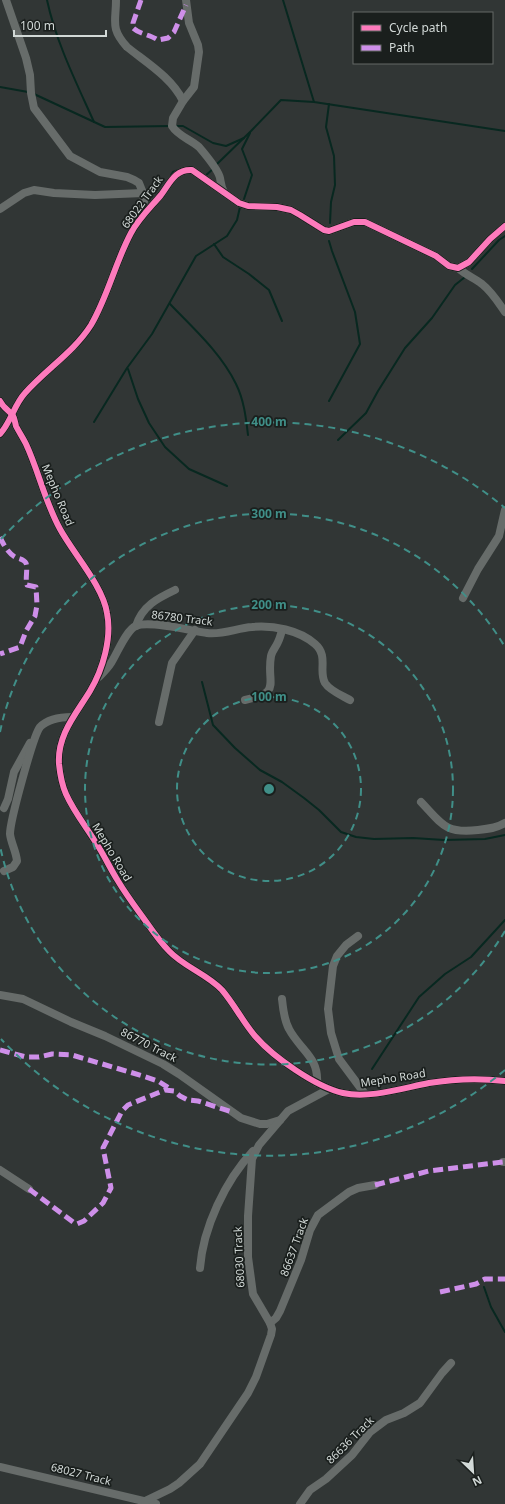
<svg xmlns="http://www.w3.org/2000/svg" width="505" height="1504" font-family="'Noto Sans',sans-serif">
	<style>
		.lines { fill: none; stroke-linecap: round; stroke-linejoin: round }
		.stream { stroke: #082820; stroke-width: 2 }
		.minor { stroke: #676c6a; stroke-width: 8 }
		.quiet { stroke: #ce8fe9; stroke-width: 5; stroke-dasharray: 10 5; stroke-linecap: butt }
		.cycleway-casing { stroke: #1a1f1d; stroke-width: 8 }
		.cycleway { stroke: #fd7abc; stroke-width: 6 }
		.ring { fill: none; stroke: #408f88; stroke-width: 2; stroke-dasharray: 7 5 }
		.labels { text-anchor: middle; stroke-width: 3.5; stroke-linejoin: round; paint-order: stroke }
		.street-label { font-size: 11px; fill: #d2d9d7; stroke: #1a1f1d }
		.centre { fill: #408f88; stroke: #1a1f1d; stroke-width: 2 }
		.ring-label { font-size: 12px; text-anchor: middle; font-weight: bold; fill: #408f88; stroke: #1a1f1d; stroke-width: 3.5; stroke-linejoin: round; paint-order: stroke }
	</style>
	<rect width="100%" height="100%" fill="#313635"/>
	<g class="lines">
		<g class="stream">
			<path d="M47,0C56,42 76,82 94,122"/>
			<polyline points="283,0 314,102 505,131"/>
			<polyline points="0,87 28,92"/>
			<polyline points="34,94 105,127 171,126"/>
			<polyline points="329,104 326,127 334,156 335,185 331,202 330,223"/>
			<polyline points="175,126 183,126 213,143 226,146 244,138"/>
			<polyline points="216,165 251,131 281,100 314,102"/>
			<polyline points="171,175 173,172 184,168"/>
			<polyline points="205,176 213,169"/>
			<polyline points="244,199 252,175 242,149 250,133"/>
			<polyline points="214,244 223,257 249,274 269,290 282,321"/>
			<polyline points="472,269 499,240 505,236"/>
			<path d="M170,304C194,329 221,353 236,384C244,400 246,418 248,435"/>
			<polyline points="128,369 138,399 149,423 165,447 189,469 227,486"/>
			<polyline points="329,401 360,344 355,312 332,251 329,241"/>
			<polyline points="94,422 127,368 152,334 196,256 227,236 237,220 240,207"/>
			<polyline points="338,440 366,413 378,391 405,348 432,318 455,285 465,277"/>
			<polyline points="202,682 213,725 235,748 260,770 282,782 304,798 319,810 341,832 356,837 374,839 413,838 444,840 485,839 505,835"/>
			<polyline points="372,1069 419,997 445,974 471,957 505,920"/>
			<polyline points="484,1287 491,1307 505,1332"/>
		</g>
		<g class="minor">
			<polyline points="6,0 26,58 30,75 31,93 34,108 70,156 100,172 127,177 134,180 139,183 143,193 144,201 139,218"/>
			<path d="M116,0C116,22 110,28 127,47C147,63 172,78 183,101L173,118L172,126C178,136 190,139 199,147C205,154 218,169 220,178C221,183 221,187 224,192"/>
			<polyline points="183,101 194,87 199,52 198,45 189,23 186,0"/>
			<polyline points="0,209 24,193 34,190 54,193 95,195 143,193"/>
			<path d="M458,268C466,275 474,278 482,284C492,292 498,302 505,312"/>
			<path d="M0,401C4,409 10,411 13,416C15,419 15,423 16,426C19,432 23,438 26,444C39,472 45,502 60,529C73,553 103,586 107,613C112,638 103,669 90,691C76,714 57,735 59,764C60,774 62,785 66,794C74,812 87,828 98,846C105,857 111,870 118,881C127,896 137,909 147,923C154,933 161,943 169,951C184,967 207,974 222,990C234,1004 243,1022 255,1036C273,1057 316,1087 343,1093C369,1099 403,1088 429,1083C453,1079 480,1078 505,1081"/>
			<path d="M0,434C11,422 14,405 25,393C46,369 74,352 91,325C108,296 115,263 131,233C139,218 151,207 161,195C170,183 175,169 192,170L239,203L248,206L277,207L291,210L300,215L324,230L329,231L354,222H365L436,256L449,266L458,268L469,262L490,239L505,226"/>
			<polyline points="463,598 478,569 499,536 505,510"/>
			<path d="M136,626C142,606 158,598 175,590"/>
			<path d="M99,677C103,673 108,668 111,663C117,654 126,630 136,626C149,620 192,631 207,633C223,635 237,628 252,627C273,625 299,630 315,644C329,656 318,671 325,683C330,691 343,696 350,700"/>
			<path d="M245,700C283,692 266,684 271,656C272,651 276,647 278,642C280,638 281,634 282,630"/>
			<polyline points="159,722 172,663 195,630"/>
			<path d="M421,802C442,824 445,834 478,830C488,829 497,828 505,823"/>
			<polyline points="4,808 8,799 14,772 30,743"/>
			<path d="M4,871L13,867L17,861C16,851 11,843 10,834C10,821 33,736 40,727C48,719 61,717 72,717"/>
			<polyline points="358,936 346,945 337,956 333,966 328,1009 331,1033 339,1059 365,1094"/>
			<polyline points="0,995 23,999 71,1022 105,1036 163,1064 179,1074 241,1118 260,1124 267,1124 280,1120"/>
			<path d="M282,999C283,1009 284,1020 289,1029C300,1050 319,1057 317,1083"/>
			<polyline points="503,1162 505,1162"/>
			<polyline points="0,1170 29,1189"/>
			<path d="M200,1268C203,1228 225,1181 253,1151"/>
			<polyline points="270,1323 276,1318 280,1311 301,1260 310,1230 318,1215 349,1192 358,1188 375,1185"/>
			<polyline points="0,1467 156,1504"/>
			<polyline points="145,1501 170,1489 179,1483 200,1464 248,1393 256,1377 271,1335 272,1329 270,1323 253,1294 248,1257 248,1216 252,1159 259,1145 288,1111 329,1089"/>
			<polyline points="300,1504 310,1490 326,1479 352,1455 370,1432 386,1420 404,1413 420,1403 442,1373 451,1363"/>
		</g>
		<g class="quiet">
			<path d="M141,0L133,23V28C139,34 151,35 158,40L168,38L174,32L186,5"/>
			<path d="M0,537C3,544 8,553 15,557C19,559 24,559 26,563C28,569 25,578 27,585L36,587L37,605L35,616L26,631L20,647L0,654"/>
			<polyline points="0,1050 26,1057 39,1057 52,1054 72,1055 143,1076 158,1081 172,1090"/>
			<polyline points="375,1185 429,1171 503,1162"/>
			<polyline points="29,1189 73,1222 77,1224 84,1221 103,1203 111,1188 103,1148 122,1111 128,1105 165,1090 174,1091 180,1096 188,1100 198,1101 232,1112"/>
			<polyline points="440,1292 476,1284 485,1279 505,1279"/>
		</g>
		<g class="cycleway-casing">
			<g id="cycleway">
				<path d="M0,401C4,409 10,411 13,416C15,419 15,423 16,426C19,432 23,438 26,444C39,472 45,502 60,529C73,553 103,586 107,613C112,638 103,669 90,691C76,714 57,735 59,764C60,774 62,785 66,794C74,812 87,828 98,846C105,857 111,870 118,881C127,896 137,909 147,923C154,933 161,943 169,951C184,967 207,974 222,990C234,1004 243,1022 255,1036C273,1057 316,1087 343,1093C369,1099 403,1088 429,1083C453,1079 480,1078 505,1081"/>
				<path d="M0,434C11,422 14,405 25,393C46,369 74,352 91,325C108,296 115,263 131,233C139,218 151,207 161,195C170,183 175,169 192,170L239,203L248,206L277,207L291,210L300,215L324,230L329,231L354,222H365L436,256L449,266L458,268L469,262L490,239L505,226"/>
			</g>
		</g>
		<use href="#cycleway" class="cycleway"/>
	</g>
	<g class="ring">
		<circle cx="269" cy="789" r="92"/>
		<circle cx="269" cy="789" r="184"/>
		<path d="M505 931A275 275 0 0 1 0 846M0 732A275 275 0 0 1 505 647"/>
		<path d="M505 1070A367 367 0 0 1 1 1039M1 539A367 367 0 0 1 505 508"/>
	</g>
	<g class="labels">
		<g class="street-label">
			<text transform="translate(142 202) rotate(-54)" y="4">68022 Track</text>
			<text transform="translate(58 495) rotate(67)" y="4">Mepho Road</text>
			<text transform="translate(182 618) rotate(7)" y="4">86780 Track</text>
			<text transform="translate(112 852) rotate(59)" y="4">Mepho Road</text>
			<text transform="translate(149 1045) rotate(27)" y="4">86770 Track</text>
			<text transform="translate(393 1078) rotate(-9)" y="4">Mepho Road</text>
			<text transform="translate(294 1247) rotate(-70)" y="4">86637 Track</text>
			<text transform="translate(239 1257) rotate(-93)" y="4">68030 Track</text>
			<text transform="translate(350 1440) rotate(-45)" y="4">86636 Track</text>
			<text transform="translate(81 1474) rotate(14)" y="4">68027 Track</text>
		</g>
	</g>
	<circle cx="269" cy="789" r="6" class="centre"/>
	<g class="ring-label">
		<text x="269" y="426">400 m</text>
		<text x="269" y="518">300 m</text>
		<text x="269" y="609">200 m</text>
		<text x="269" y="701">100 m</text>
	</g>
	<rect x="353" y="12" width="140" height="52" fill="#1a1f1d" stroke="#646967"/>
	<rect x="361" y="25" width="20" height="6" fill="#fd7abc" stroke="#646967"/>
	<text x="389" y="32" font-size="12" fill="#d2d9d7">Cycle path</text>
	<rect x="361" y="45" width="20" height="6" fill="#ce8fe9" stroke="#646967"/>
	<text x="389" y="52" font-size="12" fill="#d2d9d7">Path</text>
	<g transform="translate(473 1472) rotate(155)" stroke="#1a1f1d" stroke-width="3" paint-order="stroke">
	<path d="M0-3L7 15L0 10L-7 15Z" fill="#d2d9d7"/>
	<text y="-6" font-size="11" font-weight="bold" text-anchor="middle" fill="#d2d9d7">N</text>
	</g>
	<path d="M14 30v6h92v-6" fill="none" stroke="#d2d9d7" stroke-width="2"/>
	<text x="20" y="30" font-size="12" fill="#d2d9d7" stroke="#1a1f1d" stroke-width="3" paint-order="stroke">100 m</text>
</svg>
